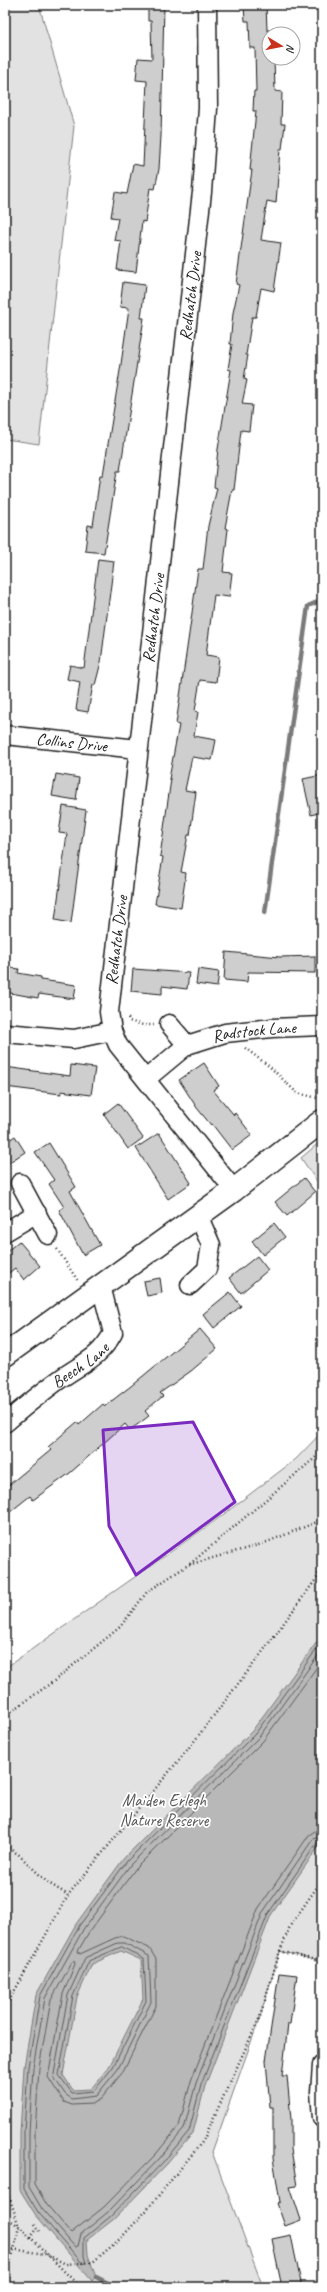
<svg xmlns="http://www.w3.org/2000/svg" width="327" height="2292" font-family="Caveat,sans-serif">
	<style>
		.green { fill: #e2e2e2; stroke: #7f7f7f }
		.water { fill: #b8b8b8; stroke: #7a7a7a; fill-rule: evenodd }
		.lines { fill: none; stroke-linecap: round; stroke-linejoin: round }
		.shore { stroke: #5a5a5a; stroke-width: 1 }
		.stream { stroke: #7a7a7a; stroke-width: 4.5 }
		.building { fill: #cecece; stroke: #1c1c1c }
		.minor-casing { stroke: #1c1c1c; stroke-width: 21 }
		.tertiary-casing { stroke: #1c1c1c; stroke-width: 25 }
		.path { stroke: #1c1c1c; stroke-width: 2.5; stroke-dasharray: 1 3; stroke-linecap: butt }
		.minor { stroke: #fff; stroke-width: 18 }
		.tertiary { stroke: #fff; stroke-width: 22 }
		.marked { fill: #7b2cbf; fill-opacity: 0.2; stroke: #7b2cbf; stroke-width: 3; stroke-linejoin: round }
		.labels { text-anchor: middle; stroke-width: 3.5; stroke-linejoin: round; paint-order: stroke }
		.street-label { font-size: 17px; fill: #1c1c1c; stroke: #fff }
		.park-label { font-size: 17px; fill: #575757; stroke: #fff }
	</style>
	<rect width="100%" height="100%" fill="#fff"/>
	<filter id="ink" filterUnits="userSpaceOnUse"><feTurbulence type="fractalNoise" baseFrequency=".025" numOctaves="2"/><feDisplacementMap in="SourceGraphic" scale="8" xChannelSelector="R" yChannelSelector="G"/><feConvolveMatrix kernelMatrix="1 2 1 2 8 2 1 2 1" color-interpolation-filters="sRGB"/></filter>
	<g filter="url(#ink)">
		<g class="green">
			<polygon points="5,5 39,5 74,126 39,444 5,439"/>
			<polygon points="322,1140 322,1189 301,1158"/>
			<polygon points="322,1432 322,1962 280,1951 260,2017 212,2152 263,2287 5,2287 5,1668 216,1520 296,1459"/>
		</g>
		<path class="water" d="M322,1635V1842L271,1915L205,2086L193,2133L167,2164L114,2219L87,2240L88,2255L96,2277L92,2281L35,2214L20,2190V2132L24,2067L36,1995L76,1924L124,1858L252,1731ZM121,1951L141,1960L143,1999L110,2065L91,2089L73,2090L63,2075L77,1997L92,1964Z"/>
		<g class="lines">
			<g class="shore">
				<polyline points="322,1642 255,1734 127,1861 79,1926 40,1996 28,2067 24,2132 24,2189 38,2212 83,2264 86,2263 84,2256 84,2238 111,2216 164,2161 189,2131 201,2085 268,1914 317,1843 322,1841"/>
				<polyline points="322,1650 259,1737 131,1864 84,1928 45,1998 33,2068 29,2132 29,2187 42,2209 75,2247 78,2246 81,2234 108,2212 160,2158 184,2129 196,2083 263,1912 313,1839 322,1836"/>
				<polyline points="322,1660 263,1741 136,1868 89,1932 78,1951 80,1954 115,1938 123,1936 149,1948 156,1959 156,2006 122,2073 101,2099 92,2104 72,2105 64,2102 48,2077 63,1994 75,1964 74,1961 72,1962 51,2000 39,2068 35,2133 35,2185 47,2205 71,2233 104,2207 156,2154 179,2126 191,2081 258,1909 309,1835 315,1831 322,1830"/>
				<polygon points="118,1943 125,1943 149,1956 151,2002 118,2069 96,2096 72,2099 65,2094 55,2079 54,2074 68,1995 85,1958"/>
				<polygon points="122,1947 144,1959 146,2001 113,2067 94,2091 72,2093 59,2075 73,1996 89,1961"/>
			</g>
			<g class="stream">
				<polyline points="265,913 308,606 322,600"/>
				<polyline points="96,2277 116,2287"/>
			</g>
		</g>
		<g class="building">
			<polygon points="148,5 164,5 161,136 159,169 155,189 150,188 145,222 142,221 136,272 117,270 121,241 114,240 118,218 111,217 115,192 127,194 133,164 143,166 147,81 136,80 138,58 152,59 151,21 148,21"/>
			<polygon points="266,5 267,30 269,30 269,58 274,58 275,91 282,92 281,124 285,124 282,149 280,149 276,203 267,201 261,240 281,243 274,291 261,288 256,317 252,317 246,355 248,355 244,379 247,380 242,404 252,405 249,431 241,430 234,490 232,490 225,528 228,529 223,572 232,573 229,597 214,595 206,655 219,657 216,682 200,680 195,711 198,712 194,736 216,740 212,760 192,757 185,790 196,792 190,835 188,835 181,872 186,873 181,908 155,904 163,857 160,856 171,779 169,779 179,725 176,724 191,620 198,569 203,569 208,526 217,488 214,487 218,449 231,370 228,369 232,344 230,344 233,313 239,285 236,284 252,170 250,170 256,111 253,111 254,91 256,91 255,48 250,48 249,21 245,21 244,6"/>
			<polygon points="123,282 145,285 141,318 144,318 120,471 117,471 104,553 85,551 88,525 93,526 100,475 103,475 121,364 129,308 120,307"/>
			<polygon points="98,559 114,561 101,662 95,685 93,685 88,712 76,710 80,682 67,679 70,665 84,668"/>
			<polygon points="56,774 79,778 76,800 52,796"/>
			<polygon points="322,775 322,812 311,815 303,779"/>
			<polygon points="63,806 86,810 71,923 55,920 67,834 59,833"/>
			<polygon points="226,952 280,957 315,956 315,973 248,972 247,982 224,980"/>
			<polygon points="5,967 19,969 18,973 41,977 41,980 76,985 74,999 39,994 38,998 5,992"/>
			<polygon points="133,969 189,973 187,989 162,986 162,994 131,991"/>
			<polygon points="198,969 219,972 217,987 196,984"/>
			<polygon points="204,1063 219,1086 213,1090 234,1115 235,1113 252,1135 232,1150 212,1124 211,1125 197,1108 179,1080"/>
			<polygon points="71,1065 95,1068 91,1095 61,1091 61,1094 5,1087 5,1067 70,1076"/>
			<polygon points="118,1103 143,1138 128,1149 104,1114"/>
			<polygon points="159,1133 191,1183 168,1199 136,1148"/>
			<polygon points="15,1136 25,1152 5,1165 5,1143"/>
			<polygon points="49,1143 76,1187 70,1191 100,1245 83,1255 59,1210 64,1207 49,1184 54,1180 35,1152"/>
			<polygon points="304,1178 315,1192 287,1216 275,1202"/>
			<polygon points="274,1223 285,1237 263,1255 252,1241"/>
			<polygon points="19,1241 40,1266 24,1280 15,1268 5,1276 5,1253"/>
			<polygon points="257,1256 268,1270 241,1293 229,1278"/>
			<polygon points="160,1278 162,1293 147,1296 144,1281"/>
			<polygon points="230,1292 241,1306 214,1328 203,1314"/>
			<polygon points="200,1329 217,1349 191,1371 160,1393 163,1396 145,1411 149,1416 130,1430 125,1424 70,1473 33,1500 30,1496 5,1516 5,1488 51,1450 48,1447 77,1422 79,1425 103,1404 105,1406 131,1386"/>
			<polygon points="279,1973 297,1975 290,2024 288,2024 282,2076 287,2076 291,2119 291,2149 297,2186 290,2187 301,2220 285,2226 277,2203 280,2202 273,2158 273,2107 270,2107 266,2061"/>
			<polygon points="291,2235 295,2255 302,2287 282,2287 276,2259 272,2239"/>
		</g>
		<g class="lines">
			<g class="minor-casing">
				<g id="minor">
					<polyline points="207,5 208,108 202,192 109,1012 112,1031 118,1045 234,1190"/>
					<path id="s1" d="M5,735L138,749"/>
					<polyline points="169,1024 187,1045"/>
					<polyline points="5,1033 74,1039 112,1031"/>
					<path id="s2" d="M146,1079L187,1045L225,1033L272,1028L322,1026"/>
					<polyline points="20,1183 48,1235"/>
					<polyline points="5,1232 37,1213"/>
					<polyline points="190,1285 207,1269 211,1245 198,1215"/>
					<path id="s3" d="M5,1423C24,1407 43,1391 63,1377C85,1362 100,1357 113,1333L101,1286"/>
					<polyline points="322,2065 320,2092 322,2118"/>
				</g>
			</g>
			<g class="tertiary-casing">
				<polyline id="tertiary" points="5,1355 234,1190 322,1121"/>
			</g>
			<g class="path">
				<polyline points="128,1018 129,1021 143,1025 154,1025"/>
				<polyline points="245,1048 270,1067 297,1093 322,1099"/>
				<polyline points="57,1249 78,1281"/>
				<polyline points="190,1564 322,1452"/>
				<polyline points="5,1716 54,1681 120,1627 147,1592 188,1565 262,1544 322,1520"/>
				<polyline points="5,1846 18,1854 47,1882 68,1895"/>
				<polyline points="280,1951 290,1926 322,1880"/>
				<polyline points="5,2012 5,2008 68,1895 192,1744 258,1658 317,1578 322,1561"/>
				<polyline points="5,2185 19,2226 14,2250 5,2267"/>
				<polyline points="5,2217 19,2226 80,2287"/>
				<polyline points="35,2224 40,2231"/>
				<polyline points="30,2237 37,2228"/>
				<polyline points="5,2248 45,2254 66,2264 93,2262 120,2239 146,2211 203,2141 260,2017 280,1951 322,1962"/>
			</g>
			<use href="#minor" class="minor"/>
			<use href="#tertiary" class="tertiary"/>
		</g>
	</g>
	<path class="marked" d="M193,1422L235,1502L136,1575L109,1526L103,1430Z"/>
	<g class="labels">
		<g class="street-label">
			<text transform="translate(190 296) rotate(-83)" y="6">Redhatch Drive</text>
			<text transform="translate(153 618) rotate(-83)" y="6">Redhatch Drive</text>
			<text dy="6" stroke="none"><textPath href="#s1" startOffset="67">Collins Drive</textPath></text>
			<text transform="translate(116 940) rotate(-83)" y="6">Redhatch Drive</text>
			<text dy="6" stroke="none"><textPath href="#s2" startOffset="122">Radstock Lane</textPath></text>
			<text dy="6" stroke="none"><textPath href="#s3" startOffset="95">Beech Lane</textPath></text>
		</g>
		<g class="park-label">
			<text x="164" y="1806">Maiden Erlegh<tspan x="164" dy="20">Nature Reserve</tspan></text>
		</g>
	</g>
	<rect width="327" height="2292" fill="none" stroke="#fff" stroke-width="20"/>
	<rect x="10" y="10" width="307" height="2272" fill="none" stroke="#1c1c1c" stroke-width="1.5" filter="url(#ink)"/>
	<g transform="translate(281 46) rotate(100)"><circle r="19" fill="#ffffff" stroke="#a4a4a4"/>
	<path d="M0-3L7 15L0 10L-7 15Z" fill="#c8321e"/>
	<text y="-6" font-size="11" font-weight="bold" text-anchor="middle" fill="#1c1c1c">N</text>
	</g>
</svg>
